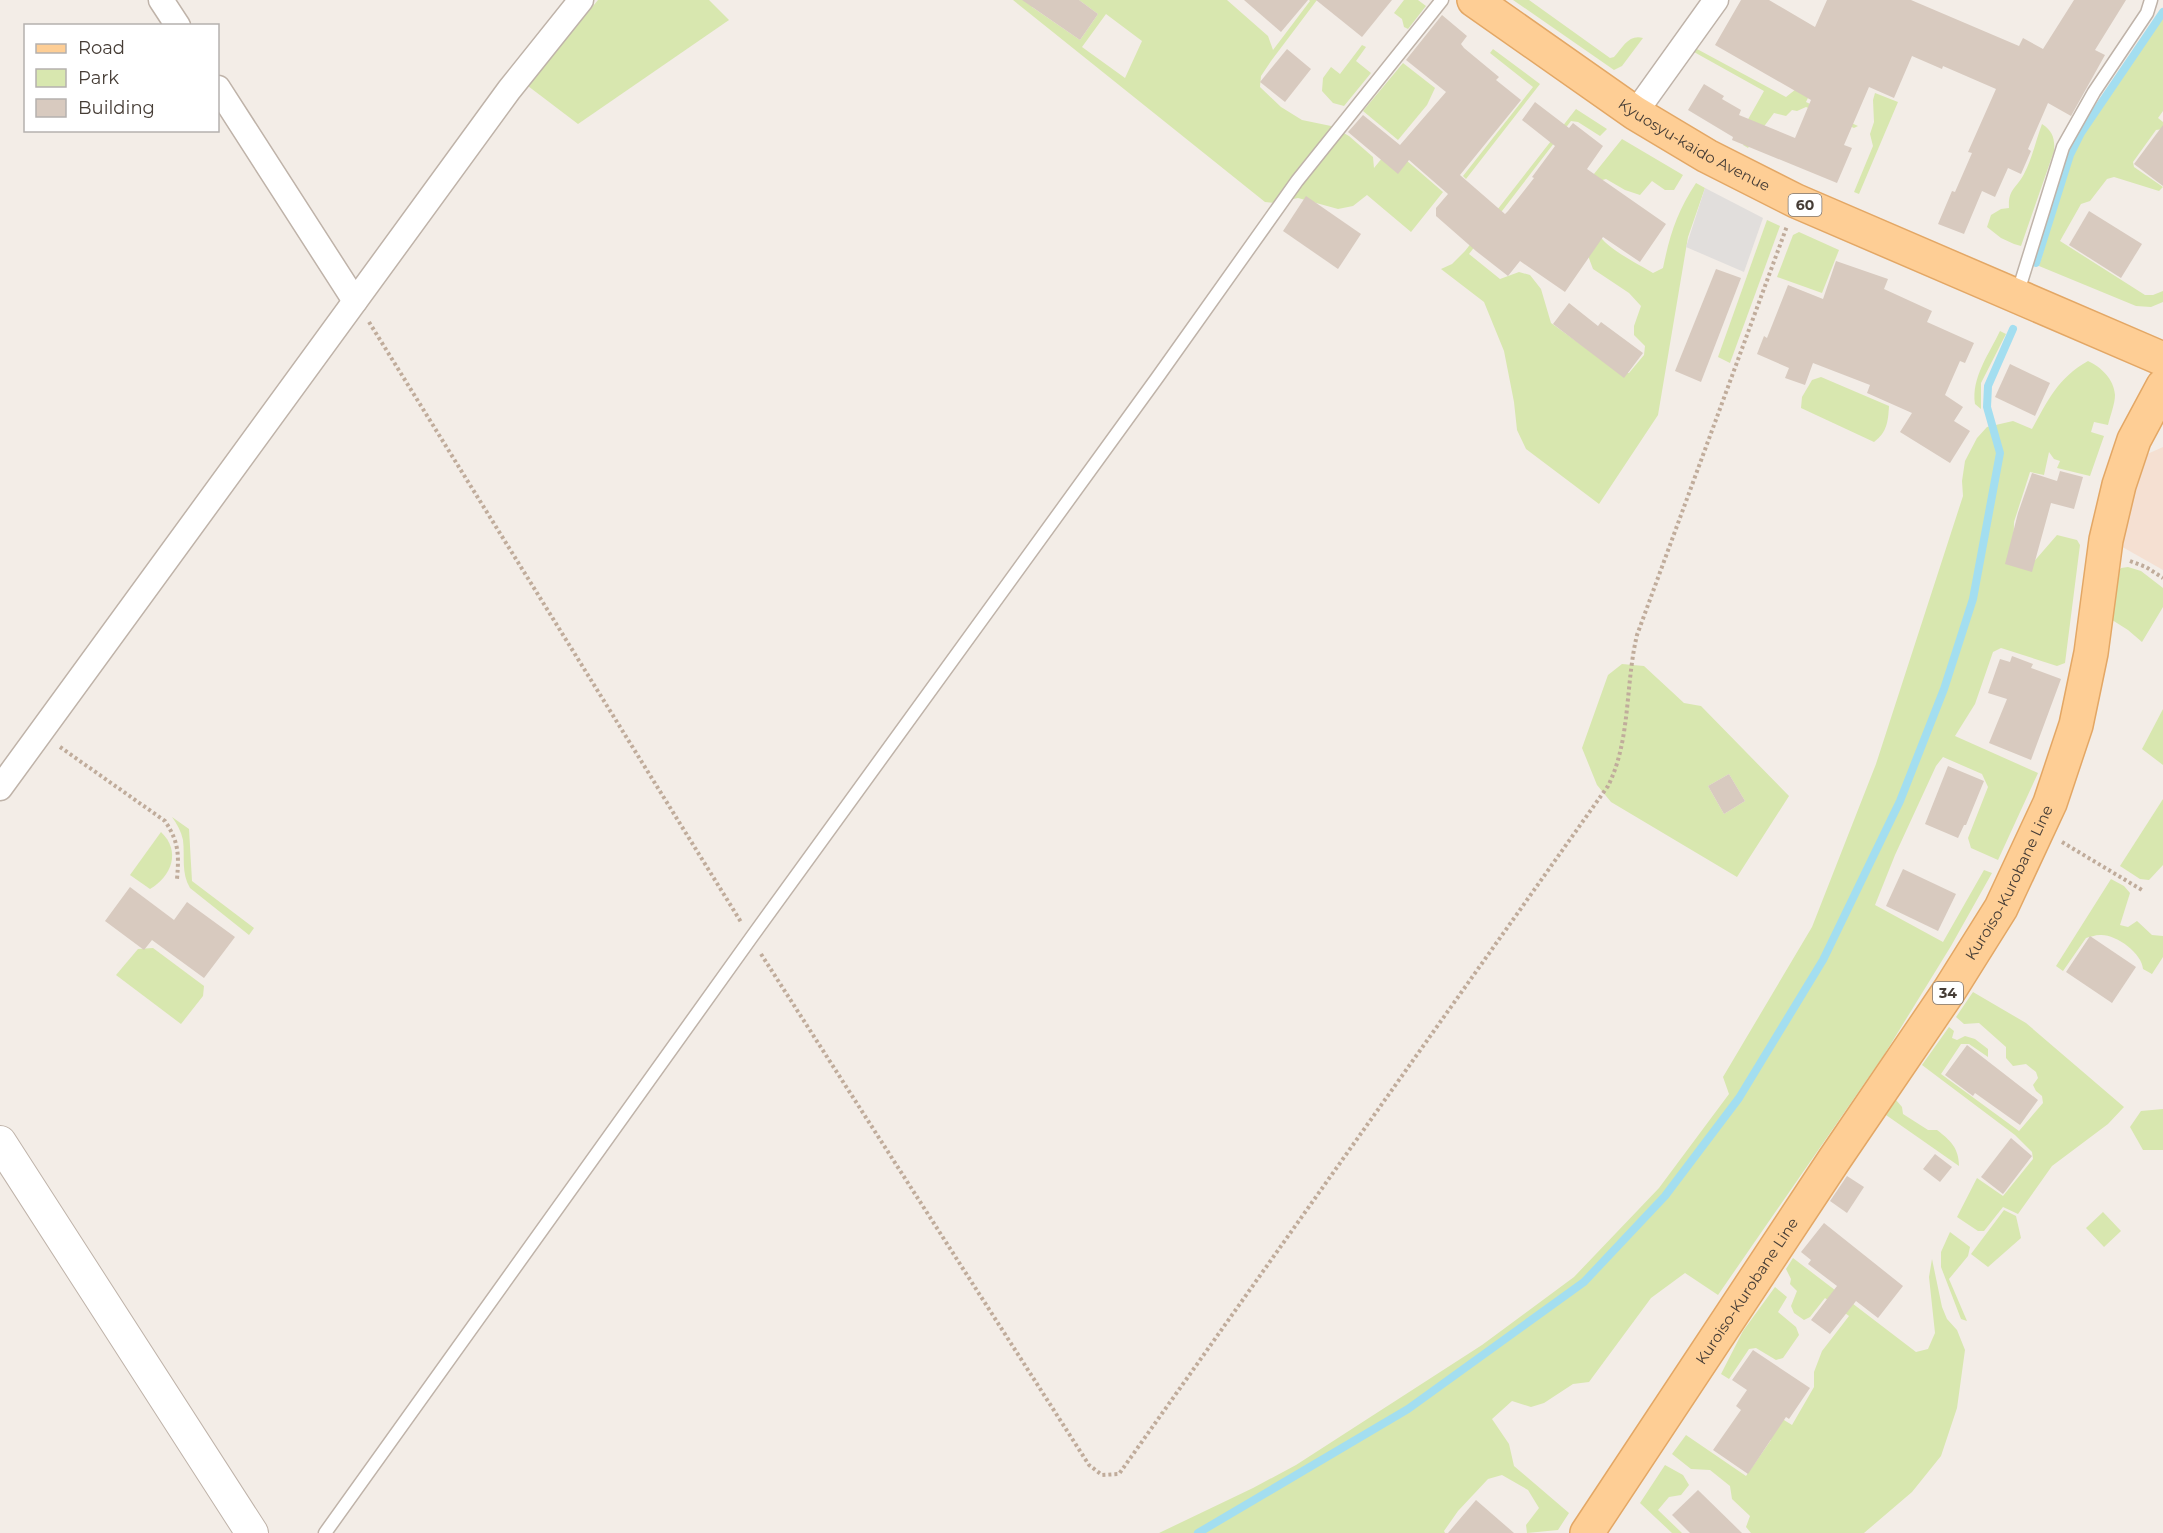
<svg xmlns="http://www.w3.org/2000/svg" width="2163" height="1533" font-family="Montserrat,sans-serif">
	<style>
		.commercial { fill: #f5e0d2 }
		.green { fill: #d8e7af; fill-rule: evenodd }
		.parking { fill: #e1dedc }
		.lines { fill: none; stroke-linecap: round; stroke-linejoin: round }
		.stream { stroke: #a3def0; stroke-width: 8 }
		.building { fill: #d8cabf }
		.service-casing { stroke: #bfb3a9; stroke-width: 15 }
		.minor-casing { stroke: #bfb3a9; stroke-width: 27 }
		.tertiary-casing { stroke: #bfb3a9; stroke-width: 34 }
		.primary-casing { stroke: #e3a765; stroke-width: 36 }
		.path { stroke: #c0ac9b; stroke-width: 4; stroke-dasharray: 3 3; stroke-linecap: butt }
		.service { stroke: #fff; stroke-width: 12 }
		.minor { stroke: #fff; stroke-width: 24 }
		.tertiary { stroke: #fff; stroke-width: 32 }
		.primary { stroke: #fece95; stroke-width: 33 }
		.labels { text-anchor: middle; stroke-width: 5; stroke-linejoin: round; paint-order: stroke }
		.shield { fill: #fff; stroke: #7e7772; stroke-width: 1.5 }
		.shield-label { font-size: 14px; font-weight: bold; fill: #463d36 }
		.street-label { font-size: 15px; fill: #463d36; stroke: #fff }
	</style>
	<rect width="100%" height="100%" fill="#f3ede7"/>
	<polygon class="commercial" points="2163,447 2163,570 2119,545 2145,455"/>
	<g class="green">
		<polygon points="598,0 709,0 729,20 578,124 528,86"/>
		<path d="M1013,0H1036L1032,7L1080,40L1098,14L1079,0H1227L1268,36L1273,50L1310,1L1309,0H1317L1271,61L1261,76L1260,87L1281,107L1302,120L1331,126L1349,136L1373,157L1374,168L1391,147L1443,192L1411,232L1367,195L1353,206L1338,209L1298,198L1275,203L1265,202ZM1106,14L1142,41L1125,78L1082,47Z"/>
		<polygon points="1404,0 1418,0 1426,6 1408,29 1404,27 1402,19 1394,13"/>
		<path d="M1513,0H1529L1610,58L1614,57C1623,47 1629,34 1643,38L1622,66L1614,70Z"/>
		<polygon points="2163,18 2163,111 2158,118 2163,122 2163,129 2156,130 2133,162 2134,167 2163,187 2159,191 2114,177 2107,179 2090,201 2081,204 2060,241 2145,295 2153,295 2163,291 2163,302 2151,307 2136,306 2039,266 2071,157 2082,135"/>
		<polygon points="1836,39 1806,102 1858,126 1854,128 1806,107 1797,111 1792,110 1786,116 1774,113 1748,148 1743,145 1750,135 1742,130 1764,91 1694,52 1697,49 1786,97 1810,78"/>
		<polygon points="1362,45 1366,47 1356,61 1371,73 1344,106 1333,103 1322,91 1323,78 1331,67 1340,74"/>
		<polygon points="1493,49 1540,84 1466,179 1463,176 1533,87 1490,53"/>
		<polygon points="1403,63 1435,88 1427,105 1398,140 1363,111"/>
		<polygon points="1875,93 1898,102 1859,194 1854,192 1873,146 1870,134 1874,122 1873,100"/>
		<path d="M1576,109L1607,129L1600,136L1578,122L1571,121L1469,254L1500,279L1519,272L1530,275L1541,289L1551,323L1619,372L1629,373L1644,355L1645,346L1634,335V326L1641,306L1629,293L1593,269L1587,253L1549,230L1622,139L1683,175L1674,190H1665L1652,181L1640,195L1625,190L1606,179L1599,181C1599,194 1595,223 1599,234C1605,248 1640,265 1653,273L1663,268C1670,234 1677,212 1696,183L1705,188L1688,237L1658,415L1599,504L1526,449L1517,430L1514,402L1504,351L1484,302L1441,269L1452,264L1465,251Z"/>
		<path d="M2042,124C2053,131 2055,139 2054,151L2021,246L2014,244L2001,238L1987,227L1991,215L2001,209L2009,208C2008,189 2016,189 2024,174C2032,159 2036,140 2042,124Z"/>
		<polygon points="1767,220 1780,226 1730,363 1718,357"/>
		<polygon points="1799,232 1839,250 1822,293 1777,277 1793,235"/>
		<path d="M2000,331L2006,334L1981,383V409L1975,404C1971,378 1989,354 2000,331Z"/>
		<path d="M2088,361C2101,367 2114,379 2115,395C2115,404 2110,416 2108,425L2094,422L2091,432L2104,436L2090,476L2057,468L2060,461L2054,459L2049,452L2044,475L2030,472L2014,522L2013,560L2031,565L2057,535L2077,540L2080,545L2065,663L2057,666L2001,648L1993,652L1975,704L1955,736L2038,773L1998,860L1971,848L1968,838L1988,787L1982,774L1943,757L1936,766L1895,855L1875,905L1943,942L1984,870L1992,873L1951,946L1884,1055L1718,1295L1685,1273L1651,1298L1589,1382L1573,1384L1544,1403L1531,1407L1512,1401L1492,1419L1509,1444L1514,1466L1569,1513L1558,1530L1527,1533L1526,1525L1539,1508L1528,1490L1502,1475L1488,1479L1458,1511L1444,1531L1445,1533H1159L1253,1488L1296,1465L1482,1345L1574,1277L1659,1188L1729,1094L1723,1077L1812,927L1876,764L1963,496L1962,481L1965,461L1977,438L1987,427L2013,421L2032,429C2048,400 2058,378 2088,361Z"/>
		<path d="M1821,377L1889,406C1888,422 1887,432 1874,442L1801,408L1802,397L1812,380Z"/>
		<polygon points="2128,567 2141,571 2163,588 2163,607 2142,642 2128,630 2109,618 2116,574 2121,568"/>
		<path d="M1622,664L1644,666L1684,703L1701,706L1789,796L1737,877L1611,802L1597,785L1582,748L1608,675ZM1729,774L1745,801L1724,814L1708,786Z"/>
		<polygon points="2163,709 2163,765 2142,749"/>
		<polygon points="2163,799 2163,865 2149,880 2140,879 2120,866"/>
		<path d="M172,817L189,829L192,881L254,928L249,935L190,888C181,873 185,857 183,840C181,831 177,824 172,817Z"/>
		<path d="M161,832C181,851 172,876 150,889L130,875Z"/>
		<path d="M2111,879L2124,886L2130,893L2120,925L2128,927L2137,921L2152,935L2163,936V957L2152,974L2143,969C2142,953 2116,934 2100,935C2095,935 2090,937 2086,938L2063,971L2056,966Z"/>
		<polygon points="153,948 204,986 203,996 181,1024 116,975 138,949"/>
		<polygon points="1973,992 2026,1023 2124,1107 2108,1124 2052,1166 2018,1214 2003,1207 1984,1231 1978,1231 1957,1217 1977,1178 2003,1196 2033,1159 2032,1152 2015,1135 1922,1065 1949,1027 1954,1031 1952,1038 1957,1040 1965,1036 1975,1039 1988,1049 1988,1057 1969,1044 1961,1044 1941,1074 2019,1131 2043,1103 2042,1096 2036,1091 2033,1085 2038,1078 2036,1072 2026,1064 2013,1066 2006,1058 2006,1047 1979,1023 1964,1024 1956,1017"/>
		<path d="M1896,1100L1902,1107L1903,1114L1928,1130H1937C1950,1140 1959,1148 1959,1166L1886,1115Z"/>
		<polygon points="2163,1109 2163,1150 2143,1150 2130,1127 2141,1111"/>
		<polygon points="2004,1210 2016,1216 2021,1238 1988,1267 1971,1254"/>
		<polygon points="2103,1212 2121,1231 2104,1247 2086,1228"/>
		<polygon points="1950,1232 1970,1247 1968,1256 1949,1279 1967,1321 1961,1319 1941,1267 1941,1252"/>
		<polygon points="1793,1258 1916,1352 1928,1349 1935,1333 1929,1277 1932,1259 1942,1307 1947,1319 1957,1330 1965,1350 1957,1408 1941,1456 1912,1492 1864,1533 1751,1533 1746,1527 1750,1516 1732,1499 1730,1486 1710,1470 1691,1469 1672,1454 1686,1435 1746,1476 1771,1440 1749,1424 1762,1406 1792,1425 1814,1387 1814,1372 1822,1351 1849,1316 1825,1298 1810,1317 1804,1320 1794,1313 1791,1306 1797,1291 1790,1284 1791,1279 1786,1269"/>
		<polygon points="1775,1287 1787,1297 1778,1312 1796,1327 1799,1335 1783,1358 1776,1360 1756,1348 1749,1349 1729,1379 1721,1374 1743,1331"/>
		<polygon points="1665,1465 1683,1475 1689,1485 1681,1495 1669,1497 1658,1510 1682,1533 1672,1533 1640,1503"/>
	</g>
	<polygon class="parking" points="1705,188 1763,218 1744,272 1686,247"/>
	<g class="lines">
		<g class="stream">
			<polyline points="2036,263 2070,155 2081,133 2163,12"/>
			<polyline points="1198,1533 1408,1409 1584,1282 1665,1196 1739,1098 1823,960 1900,801 1944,689 1973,599 2000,453 1987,407 1988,386 2013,329"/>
		</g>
	</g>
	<g class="building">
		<polygon points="1022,0 1079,0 1098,14 1080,40"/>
		<polygon points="1244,0 1308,0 1281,32"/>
		<polygon points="1316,0 1392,0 1362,37"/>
		<polygon points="1741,0 1769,0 1815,27 1827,0 1911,0 2019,46 2023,38 2043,49 2074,0 2126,0 2095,50 2105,55 2071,116 2048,103 2028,149 2031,151 2021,174 2008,168 1995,197 1982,191 1964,234 1938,224 1952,191 1955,192 1972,153 1968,152 1996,89 1943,66 1942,69 1912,56 1894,98 1869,87 1844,145 1852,148 1837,183 1732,140 1733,137 1688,110 1704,84 1724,96 1722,99 1741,110 1739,115 1795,138 1811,100 1715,45"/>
		<polygon points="1442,15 1467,36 1461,44 1464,48 1499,77 1496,80 1521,100 1460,175 1505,214 1508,211 1534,178 1532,177 1555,146 1522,120 1535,102 1569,128 1573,123 1603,146 1587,169 1666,224 1640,262 1603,237 1565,292 1520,261 1508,276 1476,251 1436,216 1436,208 1448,194 1409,160 1398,174 1348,132 1363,115 1400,145 1446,92 1406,60"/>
		<polygon points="1287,49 1311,69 1285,102 1260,82"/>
		<polygon points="2163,125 2163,186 2134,164"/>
		<polygon points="1306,196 1361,234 1338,269 1283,231"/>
		<polygon points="2089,211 2142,244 2121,278 2069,245"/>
		<polygon points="1836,261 1888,279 1884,289 1932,311 1927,322 1974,343 1965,363 1960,361 1945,395 1963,407 1954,421 1970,431 1950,463 1900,432 1912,413 1867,393 1870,385 1813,363 1805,385 1785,378 1789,368 1757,354 1764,336 1767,338 1788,285 1823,299"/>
		<polygon points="1716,269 1741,278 1701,382 1675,371"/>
		<polygon points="1569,303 1598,326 1601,322 1643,353 1624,378 1553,324"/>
		<polygon points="2010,364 2050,383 2035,416 1995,397"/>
		<polygon points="2060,471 2083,477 2074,509 2051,503 2032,572 2005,564 2018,513 2032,473 2057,481"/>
		<polygon points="2012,656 2033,664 2031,668 2061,679 2031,760 1989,743 2007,699 1988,693 2000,659 2010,662"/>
		<polygon points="1948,766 1984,781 1966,825 1964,825 1958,838 1925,824"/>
		<polygon points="1729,774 1745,801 1724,814 1708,786"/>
		<polygon points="1903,869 1956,894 1938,931 1886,906"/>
		<polygon points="130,887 174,920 187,902 235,937 204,978 152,940 144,950 105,921"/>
		<polygon points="2090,936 2136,967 2112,1003 2066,972"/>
		<polygon points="1967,1045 2038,1100 2020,1125 1975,1093 1973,1096 1945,1075"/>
		<polygon points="2011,1138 2032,1156 2003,1194 1981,1177"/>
		<polygon points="1935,1154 1952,1167 1940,1182 1923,1169"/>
		<polygon points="1847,1176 1864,1187 1847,1213 1830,1201"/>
		<polygon points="1824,1223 1903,1286 1878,1318 1856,1301 1830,1334 1811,1320 1837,1286 1808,1264 1811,1260 1801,1252"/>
		<polygon points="1753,1350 1810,1388 1789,1419 1786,1417 1748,1474 1713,1450 1741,1410 1736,1406 1747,1390 1732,1380"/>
		<polygon points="1698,1490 1742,1533 1690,1533 1672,1515"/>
		<polygon points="1476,1500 1514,1533 1448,1533"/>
	</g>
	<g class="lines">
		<g class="service-casing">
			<g id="service">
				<polyline points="2017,295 2063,147 2094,92 2147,13 2151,0"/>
				<polyline points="325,1533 751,938 1157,378 1297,181 1442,0"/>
			</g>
		</g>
		<g class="minor-casing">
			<g id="minor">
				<polyline points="161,0 178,26"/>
				<polyline points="218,88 355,301"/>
				<polyline points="1635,113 1716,0"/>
				<polyline points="0,788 509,90 581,0"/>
			</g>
		</g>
		<g class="tertiary-casing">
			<polyline id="tertiary" points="0,1142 252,1533"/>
		</g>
		<g class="primary-casing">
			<g id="primary">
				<path id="s1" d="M1474,0L1635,113L1707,156L1796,201L2163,359"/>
				<path id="s2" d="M1587,1533L1834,1160L1949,991L2001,908L2050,803L2076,725L2091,653L2106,540L2119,485L2134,440L2163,386"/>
			</g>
		</g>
		<g class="path">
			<polyline points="369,322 741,922"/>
			<polyline points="2130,561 2146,567 2163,578"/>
			<path d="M60,747L165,821C179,842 179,855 177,879"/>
			<polyline points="2062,842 2142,890"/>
			<path d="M761,954L1089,1465L1102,1475L1119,1474L1608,786C1631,740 1625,685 1637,635L1787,226"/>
		</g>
		<use href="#service" class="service"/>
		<use href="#minor" class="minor"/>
		<use href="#tertiary" class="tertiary"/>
		<use href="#primary" class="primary"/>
	</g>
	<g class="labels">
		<g class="shield">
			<rect x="1788.5" y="194" width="33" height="22" rx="4.5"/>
			<rect x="1933" y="982" width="30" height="22" rx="4.5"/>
		</g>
		<g class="shield-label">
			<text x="1805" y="210">60</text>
			<text x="1948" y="998">34</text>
		</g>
		<g class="street-label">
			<text dy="5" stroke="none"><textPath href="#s1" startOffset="264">Kyuosyu-kaido Avenue</textPath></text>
			<text dy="5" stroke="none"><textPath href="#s2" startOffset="776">Kuroiso-Kurobane Line</textPath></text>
			<text dy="5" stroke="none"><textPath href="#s2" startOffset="290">Kuroiso-Kurobane Line</textPath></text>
		</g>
	</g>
	<rect x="24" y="24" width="195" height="108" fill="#ffffff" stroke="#b5b1af" stroke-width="1.5"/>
	<rect x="36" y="44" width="30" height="9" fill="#fece95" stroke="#b5b1af" stroke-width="1.5"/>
	<text x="78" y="54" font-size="18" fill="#463d36">Road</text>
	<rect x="36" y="69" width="30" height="18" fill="#d8e7af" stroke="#b5b1af" stroke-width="1.5"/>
	<text x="78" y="84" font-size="18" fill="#463d36">Park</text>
	<rect x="36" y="99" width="30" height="18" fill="#d8cabf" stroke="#b5b1af" stroke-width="1.5"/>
	<text x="78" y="114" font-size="18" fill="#463d36">Building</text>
</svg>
